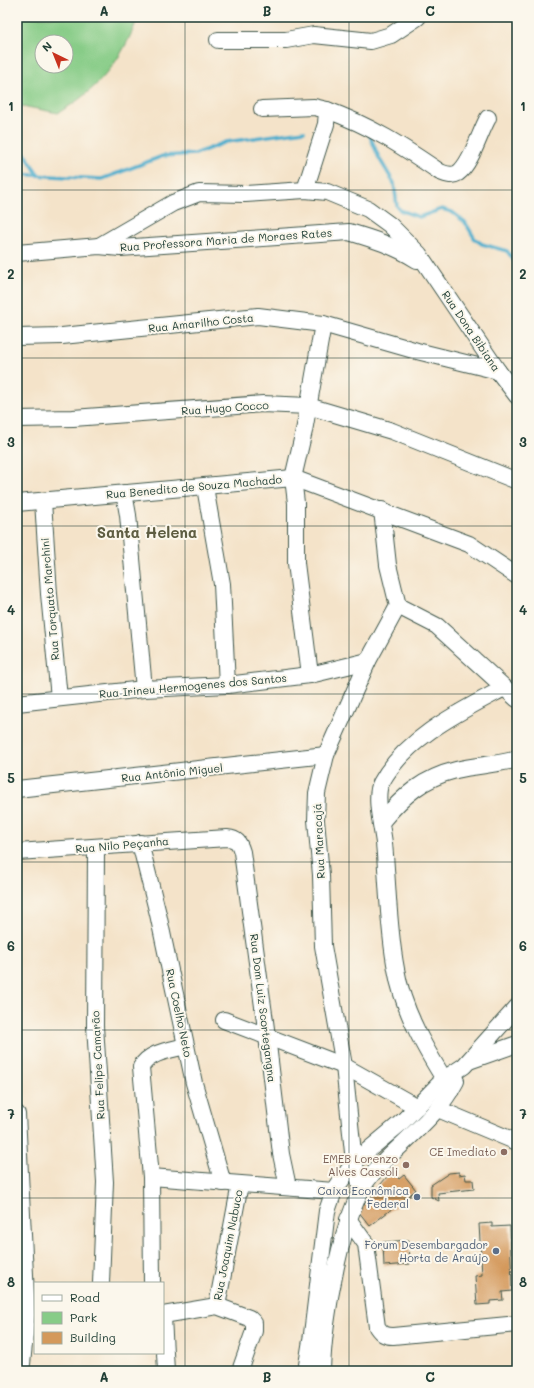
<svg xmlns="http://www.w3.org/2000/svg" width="534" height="1388" font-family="Mali,sans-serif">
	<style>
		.green { fill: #87cc87; stroke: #53845e; fill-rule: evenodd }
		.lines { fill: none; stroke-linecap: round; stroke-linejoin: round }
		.stream { stroke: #4eaecd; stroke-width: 3.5 }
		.building { fill: #d4995b }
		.minor-casing { stroke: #3f564a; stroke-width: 18 }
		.minor { stroke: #fff; stroke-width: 16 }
		.grid { fill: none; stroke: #1f3d34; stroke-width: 1; stroke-opacity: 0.55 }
		.education-dot { fill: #8d6e63; stroke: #fbf7ec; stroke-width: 1.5 }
		.service-dot { fill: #5c6f8a; stroke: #fbf7ec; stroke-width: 1.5 }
		.labels { text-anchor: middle; stroke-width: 4; stroke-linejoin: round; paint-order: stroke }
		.street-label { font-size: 11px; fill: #1f3d34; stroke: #fbf7ec }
		.education-label { font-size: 11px; fill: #785e54; stroke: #fbf7ec; text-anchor: end }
		.service-label { font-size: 11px; fill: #4e5e75; stroke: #fbf7ec; text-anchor: end }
		.district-label { font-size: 15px; font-weight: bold; fill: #5e5d42; stroke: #fbf7ec }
		.neatline { fill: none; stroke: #1f3d34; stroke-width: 1.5 }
		.grid-label { font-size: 13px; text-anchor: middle; font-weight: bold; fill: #1f3d34 }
	</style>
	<rect width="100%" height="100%" fill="#fbf7ec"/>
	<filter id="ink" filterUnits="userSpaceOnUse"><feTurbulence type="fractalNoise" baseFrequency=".025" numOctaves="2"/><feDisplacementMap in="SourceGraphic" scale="8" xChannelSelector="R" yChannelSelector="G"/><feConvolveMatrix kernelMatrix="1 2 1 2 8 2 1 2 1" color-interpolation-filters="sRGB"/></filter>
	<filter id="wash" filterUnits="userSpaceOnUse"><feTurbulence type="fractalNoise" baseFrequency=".012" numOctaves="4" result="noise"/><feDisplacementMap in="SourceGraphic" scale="16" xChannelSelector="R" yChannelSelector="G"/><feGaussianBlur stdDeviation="0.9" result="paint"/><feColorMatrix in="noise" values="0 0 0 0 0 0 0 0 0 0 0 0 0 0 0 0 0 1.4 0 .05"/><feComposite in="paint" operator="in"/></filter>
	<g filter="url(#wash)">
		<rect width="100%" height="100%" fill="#f4e3c9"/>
		<path class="green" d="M17,17H138C122,61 98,90 58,113L22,106L17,103ZM42,42H66V66H42Z"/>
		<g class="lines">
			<g class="stream">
				<polyline points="370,136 379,158 394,183 397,206 400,210 419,217 442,209 452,212 465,222 475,239 482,244 507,251 517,265"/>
				<polyline points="17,145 26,155 38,175"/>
				<polyline points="17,174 102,179 163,156 195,154 226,142 304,131"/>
			</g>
		</g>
		<g id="blocks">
			<g class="building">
				<polygon points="392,1171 399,1179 404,1175 416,1190 370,1226 358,1211"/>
				<polygon points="459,1172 459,1175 465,1174 466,1180 473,1180 474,1189 438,1193 439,1201 431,1197 431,1185 449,1173"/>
				<polygon points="492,1223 492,1227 510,1226 512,1291 502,1292 503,1300 490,1301 490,1304 477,1305 475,1276 482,1275 479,1224"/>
				<polygon points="409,1240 410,1264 384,1266 383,1242"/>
			</g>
		</g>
	</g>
	<g filter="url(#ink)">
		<use href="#blocks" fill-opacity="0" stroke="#3f564a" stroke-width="1"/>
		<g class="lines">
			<g class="minor-casing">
				<g id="minor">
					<polyline points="218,40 286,40 314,35 371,41 391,35 418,17"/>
					<polyline points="262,109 314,107 327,110 326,124 305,190"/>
					<path d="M327,110C371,126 402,146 440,172C445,174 451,177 458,173C471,164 480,132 488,118"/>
					<polyline points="99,246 173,203 199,193 245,194 305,190 327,192 368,209 390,225 419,254 498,371 517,396"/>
					<path d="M17,253L99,246L120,248L349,232C373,239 395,246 417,260"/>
					<polyline points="17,337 62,336 258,316 323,324 417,351 498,371"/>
					<polyline points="17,419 73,418 263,404 308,406 392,431 517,481"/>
					<polyline points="205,487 222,584 227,685"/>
					<polyline points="124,493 128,515 144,689"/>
					<polyline points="43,501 49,594 59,698"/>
					<polyline points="17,503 293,478 469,544 517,576"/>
					<polyline points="398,606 437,626 517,699"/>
					<polyline points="310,675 296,563 296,503 293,478 304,431 323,324"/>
					<polyline points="17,703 144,689 227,685 310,675 368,661"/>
					<polyline points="17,789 326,755"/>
					<path d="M382,821C403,796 423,778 456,770C476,765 497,765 517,759"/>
					<polyline points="140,843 158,914 194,1083 223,1183"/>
					<polyline points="96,848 95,1026 105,1182 101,1283"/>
					<path d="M17,852L227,838C237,839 239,842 242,852L267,1036L281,1154L288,1187"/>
					<polyline points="224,1020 344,1066 417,1107"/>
					<polyline points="469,1061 517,1044"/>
					<path d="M451,1090C428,1054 403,1012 396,969C388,928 388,885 384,843C382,827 374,796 381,783C405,738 461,711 504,688"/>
					<polyline points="438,1109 517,1142"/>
					<polyline points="17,1114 27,1315 22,1364"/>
					<polyline points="151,1177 334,1191"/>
					<polyline points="361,1188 354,1162 344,1066 323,946 321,875 316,820 317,793 326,755 368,661 398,606 388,565 382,510"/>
					<path d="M348,1219L366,1244L377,1327C382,1334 385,1336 393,1336L517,1324"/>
					<path d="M152,1283L151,1177L141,1067C149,1052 171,1050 186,1046"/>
					<polyline points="217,1306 240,1184"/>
					<polyline points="163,1315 217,1306 249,1318 254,1323 254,1331 240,1371"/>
					<polyline points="163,1317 166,1371"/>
					<polyline points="306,1371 312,1334 327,1211 334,1191 354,1162 402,1122 444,1079 464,1066 517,1007"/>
					<path d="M322,1371C323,1323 341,1208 373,1173C401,1142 437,1118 456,1081"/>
				</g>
			</g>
			<use href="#minor" class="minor"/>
		</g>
	</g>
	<path class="grid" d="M185,17V1371M349,17V1371M17,190H517M17,358H517M17,526H517M17,694H517M17,862H517M17,1030H517M17,1198H517"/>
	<g class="education-dot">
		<circle cx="504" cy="1152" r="4"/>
		<circle cx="406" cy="1165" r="4"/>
	</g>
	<g class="service-dot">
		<circle cx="417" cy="1197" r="4"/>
		<circle cx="496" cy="1251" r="4"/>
	</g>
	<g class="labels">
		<g class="street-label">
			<text transform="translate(226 240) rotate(-4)" y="4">Rua Professora Maria de Moraes Rates</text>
			<text transform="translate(201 323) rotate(-6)" y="4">Rua Amarilho Costa</text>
			<text transform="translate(471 331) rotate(56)" y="4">Rua Dona Bibiana</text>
			<text transform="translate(225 408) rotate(-4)" y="4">Rua Hugo Cocco</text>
			<text transform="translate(194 487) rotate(-5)" y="4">Rua Benedito de Souza Machado</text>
			<text transform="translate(50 599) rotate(-95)" y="4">Rua Torquato Marchini</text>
			<text transform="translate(193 686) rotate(-5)" y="4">Rua Irineu Hermogenes dos Santos</text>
			<text transform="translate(172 773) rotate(-6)" y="4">Rua Antônio Miguel</text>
			<text transform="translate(319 841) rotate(-93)" y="4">Rua Maracajá</text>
			<text transform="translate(122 845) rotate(-5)" y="4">Rua Nilo Peçanha</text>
			<text transform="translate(263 1008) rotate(83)" y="4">Rua Dom Luiz Scortegangna</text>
			<text transform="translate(179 1013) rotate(78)" y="4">Rua Coelho Neto</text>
			<text transform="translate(98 1065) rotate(-93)" y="4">Rua Felipe Camarão</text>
			<text transform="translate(228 1245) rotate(-79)" y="4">Rua Joaquim Nabuco</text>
		</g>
		<g class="education-label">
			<text x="496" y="1156">CE Imediato</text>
			<text x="398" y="1163">EMEB Lorenzo<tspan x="398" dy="13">Alves Cassoli</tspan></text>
		</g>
		<g class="service-label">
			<text x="409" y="1195">Caixa Econômica<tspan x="409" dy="13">Federal</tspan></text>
			<text x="488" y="1249">Fórum Desembargador<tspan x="488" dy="13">Horta de Araújo</tspan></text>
		</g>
		<g class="district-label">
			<text x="147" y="538">Santa Helena</text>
		</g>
	</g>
	<rect width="534" height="1388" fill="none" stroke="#fbf7ec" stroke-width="44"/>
	<rect x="34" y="1282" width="130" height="72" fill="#fbf7ec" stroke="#a3ada2"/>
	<rect x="42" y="1295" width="20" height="6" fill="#ffffff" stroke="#a3ada2"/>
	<text x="70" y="1302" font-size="12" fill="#1f3d34">Road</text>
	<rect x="42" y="1312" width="20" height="12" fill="#87cc87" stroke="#a3ada2"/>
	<text x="70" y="1322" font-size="12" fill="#1f3d34">Park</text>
	<rect x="42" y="1332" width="20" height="12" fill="#d4995b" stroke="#a3ada2"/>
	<text x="70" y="1342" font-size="12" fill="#1f3d34">Building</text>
	<g transform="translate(54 54) rotate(317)"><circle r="19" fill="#fbf7ec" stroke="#a3ada2"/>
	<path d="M0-3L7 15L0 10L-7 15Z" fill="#c8321e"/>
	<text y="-6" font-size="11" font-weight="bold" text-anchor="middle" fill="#1f3d34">N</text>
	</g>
	<rect x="22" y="22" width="490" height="1344" class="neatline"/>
	<g class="grid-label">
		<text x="104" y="16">A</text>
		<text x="267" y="16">B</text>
		<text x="430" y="16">C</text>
		<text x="11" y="111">1</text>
		<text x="523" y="111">1</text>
		<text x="11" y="279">2</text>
		<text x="523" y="279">2</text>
		<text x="11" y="447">3</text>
		<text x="523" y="447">3</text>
		<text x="11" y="615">4</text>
		<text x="523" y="615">4</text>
		<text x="11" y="783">5</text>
		<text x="523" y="783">5</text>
		<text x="11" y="951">6</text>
		<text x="523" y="951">6</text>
		<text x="11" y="1119">7</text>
		<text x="523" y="1119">7</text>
		<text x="11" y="1287">8</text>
		<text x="523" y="1287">8</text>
		<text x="104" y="1382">A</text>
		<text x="267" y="1382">B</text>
		<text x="430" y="1382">C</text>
	</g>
</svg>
